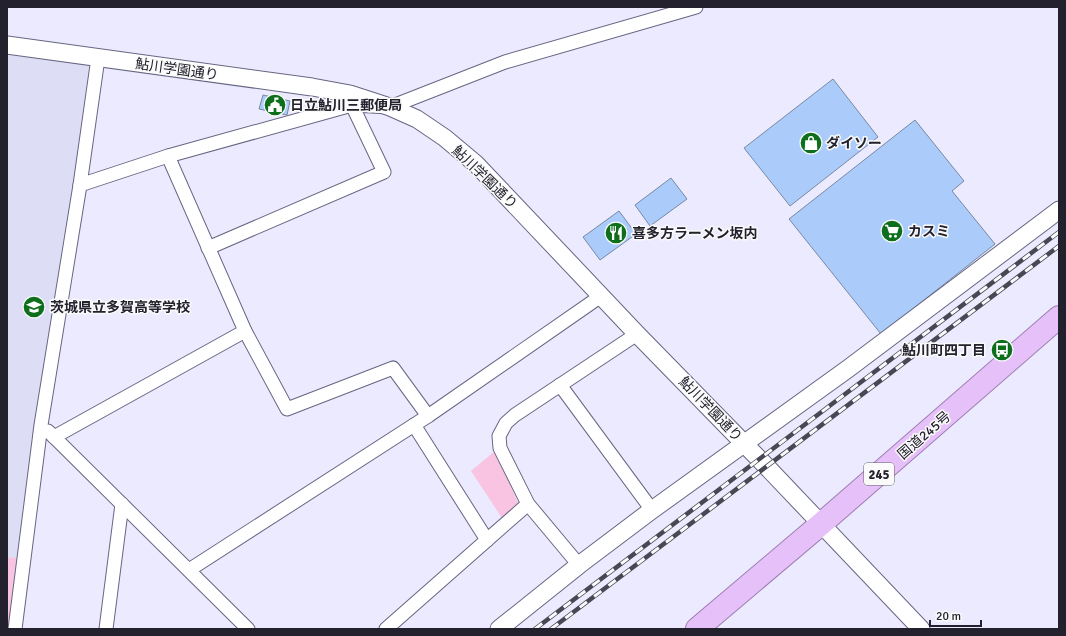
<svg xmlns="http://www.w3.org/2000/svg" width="1066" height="636" font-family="Signika,'Noto Sans JP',sans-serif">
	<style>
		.built { fill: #ddddf5 }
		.green { fill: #f8c4e2 }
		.building { fill: #abcbfa; stroke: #7889a3 }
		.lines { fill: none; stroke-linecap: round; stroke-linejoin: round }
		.minor-casing { stroke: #676682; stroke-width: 15 }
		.tertiary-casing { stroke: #676682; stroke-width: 19 }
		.trunk-casing { stroke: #9d7eb0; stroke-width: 24 }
		.minor { stroke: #fff; stroke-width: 13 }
		.tertiary { stroke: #fff; stroke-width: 17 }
		.trunk { stroke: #e6c0f8; stroke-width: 22 }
		.rail-casing { stroke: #484754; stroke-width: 4.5 }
		.rail { stroke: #fafafa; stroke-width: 3; stroke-dasharray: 9; stroke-linecap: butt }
		.labels { text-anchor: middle; stroke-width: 3; stroke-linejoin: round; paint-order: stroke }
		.shield { fill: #fafafa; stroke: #63626a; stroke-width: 1 }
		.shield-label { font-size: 13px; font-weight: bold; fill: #22212d }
		.street-label { font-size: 14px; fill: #22212d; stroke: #fafafa }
		.poi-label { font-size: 14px; font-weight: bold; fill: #22212d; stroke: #fafafa; text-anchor: start }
	</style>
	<rect width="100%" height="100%" fill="#ebeafe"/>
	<polygon class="built" points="7,47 98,58 24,559 7,557"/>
	<g class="green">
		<polygon points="495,451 519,505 502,518 471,471"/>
		<polygon points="7,557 24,559 15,629 7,629"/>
	</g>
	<g class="building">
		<polygon points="833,79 878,137 790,206 744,148"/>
		<polygon points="263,95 290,101 287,115 259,109"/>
		<polygon points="915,120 964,181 952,191 995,244 881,334 789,219"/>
		<polygon points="671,178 687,199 650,226 635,205"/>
		<polygon points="619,211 636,234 600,260 583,237"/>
	</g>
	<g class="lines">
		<g class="minor-casing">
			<g id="minor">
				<polyline points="80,185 168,156 352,105 390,107 505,62 696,7"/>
				<polyline points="208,248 384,172 352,105"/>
				<polyline points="245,331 287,409 393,368 428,416"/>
				<polyline points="560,385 652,510"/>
				<polyline points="414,425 487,540 528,504"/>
				<polyline points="48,431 248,629"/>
				<polyline points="54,437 245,331 168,156"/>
				<polyline points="579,565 528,504 500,448 499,436 506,423 515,415 637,334"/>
				<polyline points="189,570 428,416 601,296"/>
				<polyline points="15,629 41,425 80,185 98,58"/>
				<polyline points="106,629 122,504"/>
				<polyline points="386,629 487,540"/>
			</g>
		</g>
		<g class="tertiary-casing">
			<g id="tertiary">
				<polyline points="7,45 312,87 350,94 390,107 417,119 445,138 476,164 637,334 766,466 921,629"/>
				<polyline points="499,629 579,565 652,510 849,368 1059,210"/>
			</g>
		</g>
		<g class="trunk-casing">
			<polyline id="trunk" points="697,629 821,524 1059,317"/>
		</g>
		<use href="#minor" class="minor"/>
		<use href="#tertiary" class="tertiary"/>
		<use href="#trunk" class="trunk"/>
		<g class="rail-casing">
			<g id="rail">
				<polyline points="535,629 1059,232"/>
				<polyline points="551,629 1059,246"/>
			</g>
		</g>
		<use href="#rail" class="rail"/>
	</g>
	<defs>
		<g id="civic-disc" transform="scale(1.15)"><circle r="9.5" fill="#0d6e1b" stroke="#fafafa"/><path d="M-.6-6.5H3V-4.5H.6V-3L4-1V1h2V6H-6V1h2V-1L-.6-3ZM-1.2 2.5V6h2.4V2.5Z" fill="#fff"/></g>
		<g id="shop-disc" transform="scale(1.15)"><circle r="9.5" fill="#0d6e1b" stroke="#fafafa"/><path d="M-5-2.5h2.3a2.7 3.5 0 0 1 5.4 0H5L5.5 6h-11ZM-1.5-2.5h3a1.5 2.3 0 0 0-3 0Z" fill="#fff"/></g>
		<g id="supermarket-disc" transform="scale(1.15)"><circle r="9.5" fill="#0d6e1b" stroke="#fafafa"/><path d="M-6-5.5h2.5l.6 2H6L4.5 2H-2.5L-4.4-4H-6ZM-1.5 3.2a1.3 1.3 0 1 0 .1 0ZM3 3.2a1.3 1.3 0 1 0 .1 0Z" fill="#fff"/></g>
		<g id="restaurant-disc" transform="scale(1.15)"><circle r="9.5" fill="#0d6e1b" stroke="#fafafa"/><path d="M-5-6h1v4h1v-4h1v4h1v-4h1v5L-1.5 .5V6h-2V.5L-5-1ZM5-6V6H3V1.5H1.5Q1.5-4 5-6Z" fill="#fff"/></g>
		<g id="school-disc" transform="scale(1.15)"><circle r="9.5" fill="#0d6e1b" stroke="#fafafa"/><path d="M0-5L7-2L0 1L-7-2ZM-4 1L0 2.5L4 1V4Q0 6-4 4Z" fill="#fff"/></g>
		<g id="bus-disc" transform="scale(1.15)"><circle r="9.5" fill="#0d6e1b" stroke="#fafafa"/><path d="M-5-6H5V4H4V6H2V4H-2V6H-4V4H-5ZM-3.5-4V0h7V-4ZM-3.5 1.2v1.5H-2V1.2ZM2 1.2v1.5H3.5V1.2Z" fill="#fff"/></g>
	</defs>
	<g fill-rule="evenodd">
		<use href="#civic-disc" x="275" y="105"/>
		<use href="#shop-disc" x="811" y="143"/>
		<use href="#supermarket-disc" x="892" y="231"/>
		<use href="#restaurant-disc" x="616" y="233"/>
		<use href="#school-disc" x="34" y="307"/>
		<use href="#bus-disc" x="1002" y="350"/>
	</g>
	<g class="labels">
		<rect class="shield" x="864" y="463" width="30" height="22" rx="3"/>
		<g class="shield-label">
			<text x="879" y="479">245</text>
		</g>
		<g class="street-label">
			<text transform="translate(177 69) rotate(8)" y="5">鮎川学園通り</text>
			<text transform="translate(485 177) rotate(44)" y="5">鮎川学園通り</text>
			<text transform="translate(711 409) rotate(46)" y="5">鮎川学園通り</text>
			<text transform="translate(924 435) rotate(-41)" y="5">国道245号</text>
		</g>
		<g class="poi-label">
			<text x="290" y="110">日立鮎川三郵便局</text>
			<text x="826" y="148">ダイソー</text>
			<text x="908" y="236">カスミ</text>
			<text x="632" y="238">喜多方ラーメン坂内</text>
			<text x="50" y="312">茨城県立多賀高等学校</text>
			<text x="986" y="355" text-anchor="end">鮎川町四丁目</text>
		</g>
	</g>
	<rect width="1066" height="636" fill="none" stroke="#22212d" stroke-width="16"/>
	<path d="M930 620v6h51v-6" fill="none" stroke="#22212d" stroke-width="2"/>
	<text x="936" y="620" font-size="12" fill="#22212d" stroke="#fafafa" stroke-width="3" paint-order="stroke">20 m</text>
</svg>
